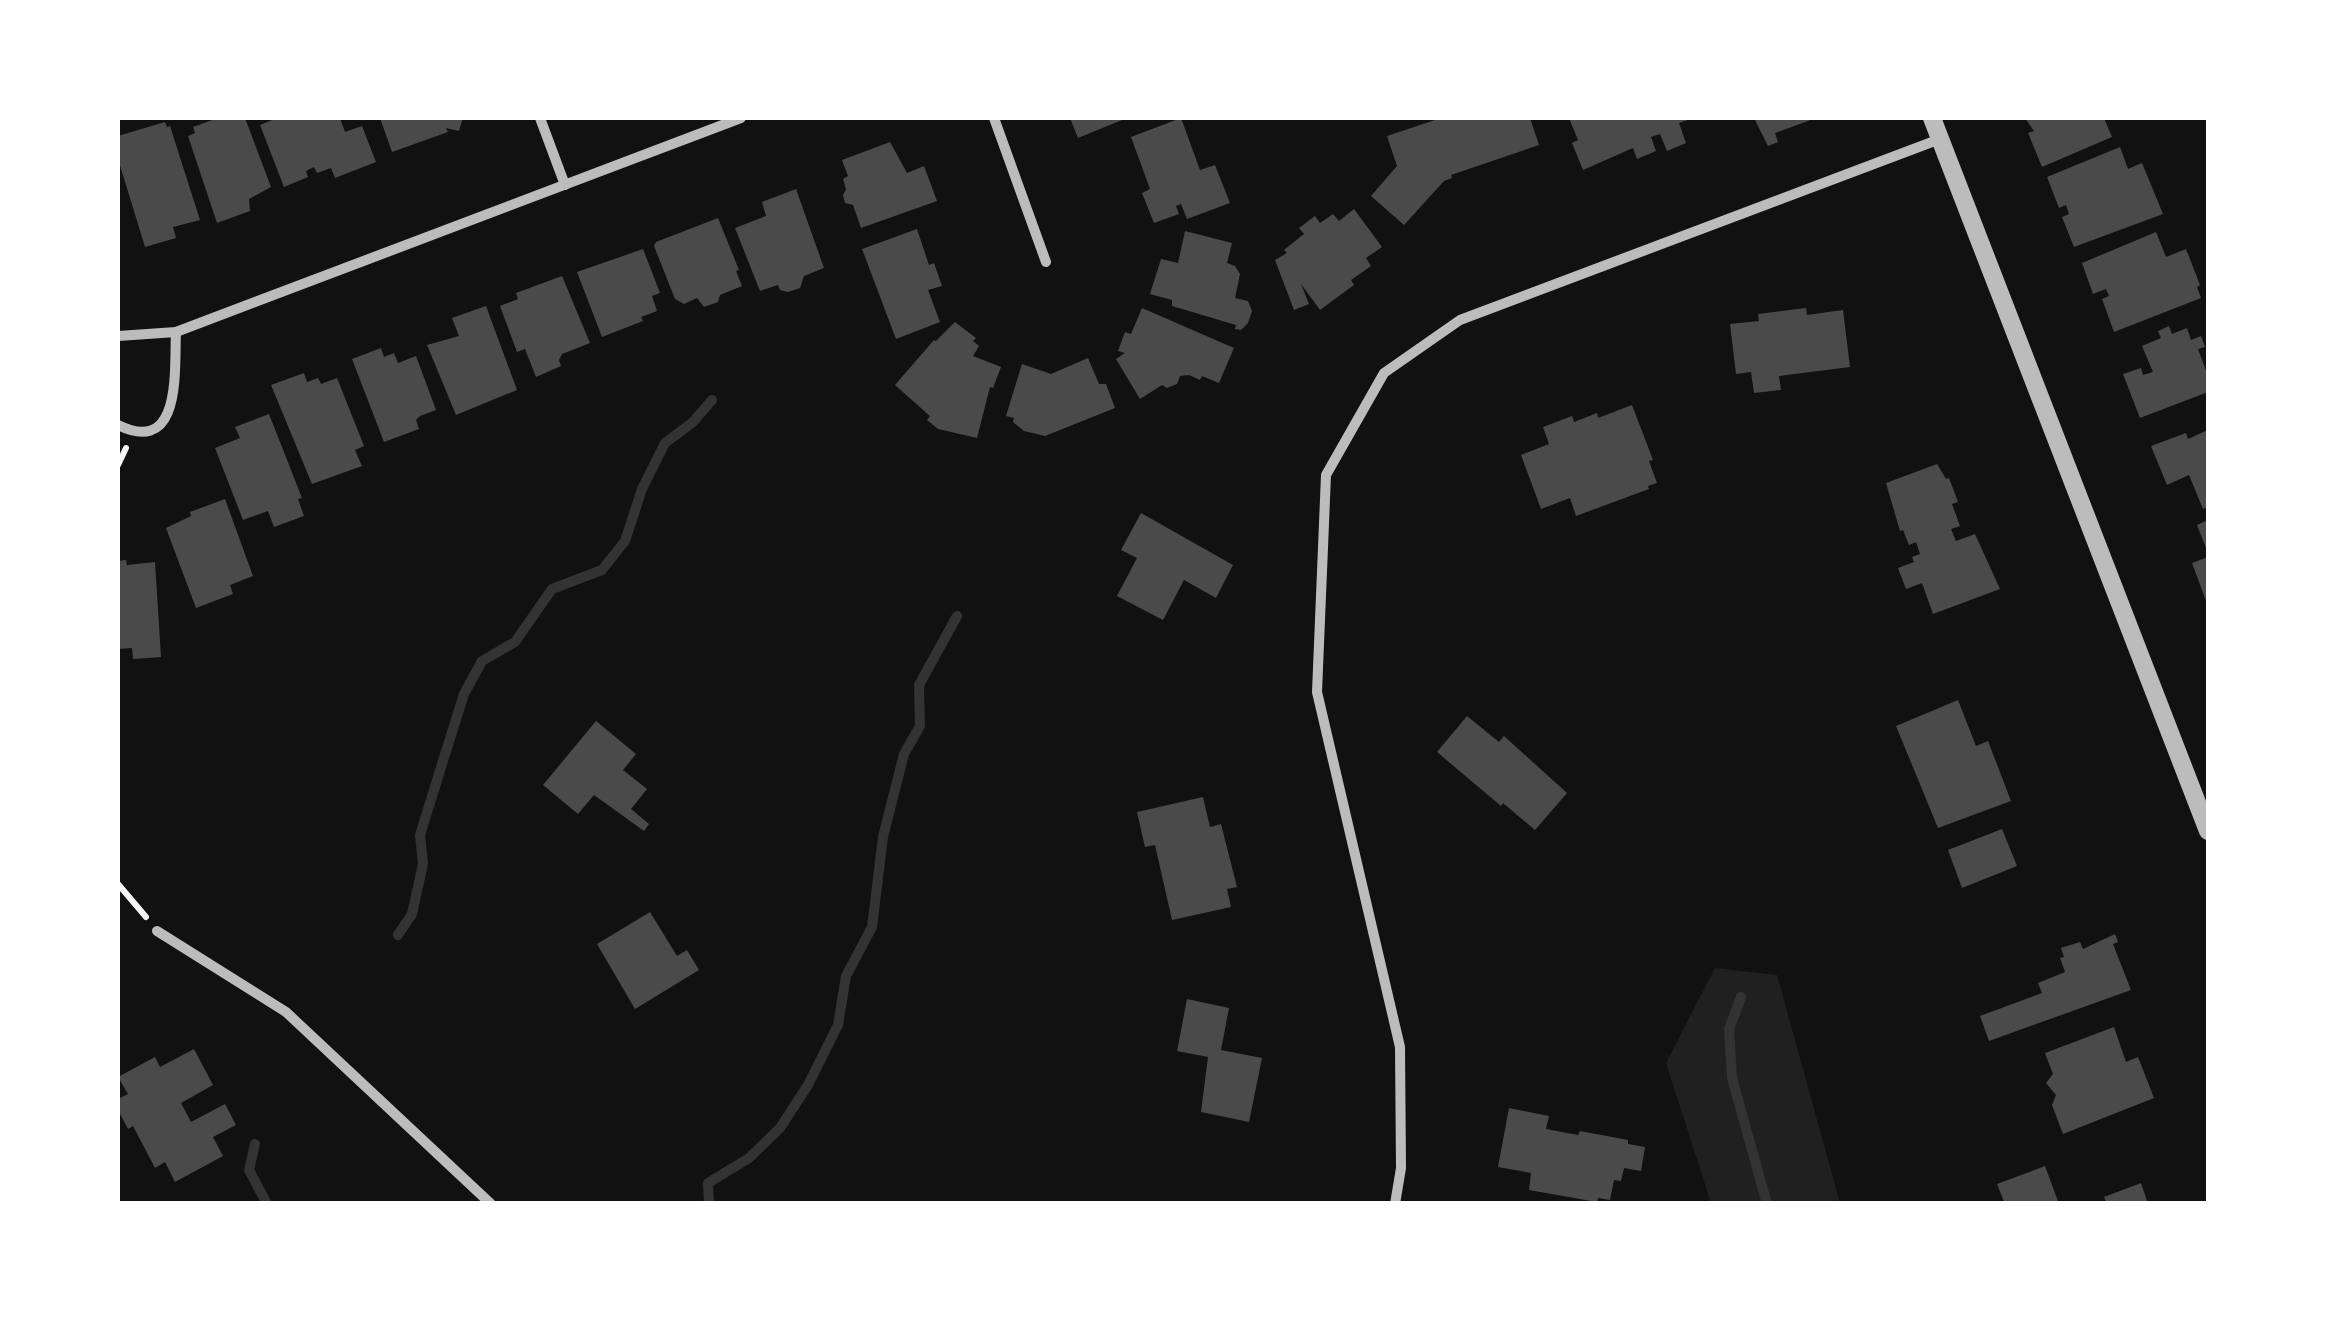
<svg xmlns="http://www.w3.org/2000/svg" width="2326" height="1321" font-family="'Work Sans',sans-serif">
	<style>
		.green { fill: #202020 }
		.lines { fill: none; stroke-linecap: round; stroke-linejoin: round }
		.stream { stroke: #333; stroke-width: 10 }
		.building { fill: #4a4a4a }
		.path { stroke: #f5f5f5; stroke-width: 6 }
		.minor { stroke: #bcbcbc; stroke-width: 10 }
		.tertiary { stroke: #bcbcbc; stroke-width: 18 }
	</style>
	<rect width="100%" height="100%" fill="#111"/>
	<polygon class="green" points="1715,968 1777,975 1840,1203 1711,1203 1666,1063"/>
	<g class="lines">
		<g class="stream">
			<polyline points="398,935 412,914 423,864 420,835 442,764 464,694 482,661 515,642 552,589 602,570 625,541 642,489 665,443 693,422 712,400"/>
			<polyline points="1741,997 1729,1029 1732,1078 1767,1204"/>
			<polyline points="255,1144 249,1170 267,1204"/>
			<polyline points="709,1204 708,1183 749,1158 780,1128 808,1085 838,1025 846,976 872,927 883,837 904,754 920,726 919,685 957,616"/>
		</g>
	</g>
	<g class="building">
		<polygon points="218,118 245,118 271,187 249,199 250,211 217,223 188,136 195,133 193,127"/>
		<polygon points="277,118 340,118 345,132 362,126 376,162 335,178 331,168 317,173 314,167 306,171 308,177 284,187 260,125"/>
		<polygon points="380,118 463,118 459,131 446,128 448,132 392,152"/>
		<polygon points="1070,118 1127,118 1078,138"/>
		<polygon points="1181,118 1200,170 1215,165 1230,203 1187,219 1181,204 1176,206 1179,214 1154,223 1142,193 1150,189 1131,137"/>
		<polygon points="1434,118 1530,118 1539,145 1451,175 1452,178 1444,181 1404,225 1371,196 1397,166 1387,136 1435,120"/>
		<polygon points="1569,118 1693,118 1679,123 1686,143 1667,151 1660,134 1651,137 1656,151 1637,159 1633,148 1583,170 1572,143 1578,140"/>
		<polygon points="1754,118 1816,118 1775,133 1778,142 1768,146"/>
		<polygon points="2025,118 2104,118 2112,137 2042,167 2028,133 2034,131"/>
		<polygon points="165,122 167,127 170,126 200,220 173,227 176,238 145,247 118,159 118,136"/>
		<polygon points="890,142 907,173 924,166 937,201 861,228 853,205 845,203 843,195 846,189 843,179 848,176 842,160"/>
		<polygon points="2120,147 2128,169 2142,163 2163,214 2074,247 2062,217 2069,214 2066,205 2059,208 2047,177"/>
		<polygon points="796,189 824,268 804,276 800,288 788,292 780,290 778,285 760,291 735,228 766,216 762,202"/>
		<polygon points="1354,209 1382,247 1366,258 1371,266 1351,280 1354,285 1320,310 1301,284 1309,304 1294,310 1275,260 1287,253 1284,250 1304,234 1299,228 1315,216 1320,223 1333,214 1339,221"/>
		<polygon points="718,218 739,270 736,271 742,286 720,295 718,302 704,307 697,298 684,304 675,299 654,246 656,242"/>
		<polygon points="917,229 929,265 934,263 942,286 928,290 940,322 896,339 862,249"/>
		<polygon points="1185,231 1232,243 1227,263 1235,266 1240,274 1235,298 1248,301 1252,311 1248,323 1241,330 1235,329 1236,325 1172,306 1172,300 1150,294 1161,259 1178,263"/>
		<polygon points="2156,232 2166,257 2186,249 2200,285 2197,287 2201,298 2114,332 2102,299 2109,296 2106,289 2093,294 2082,263"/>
		<polygon points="643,249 660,293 652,296 657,311 641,317 643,321 602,337 577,272"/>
		<polygon points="562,276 590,343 562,354 559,360 561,366 536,377 525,349 517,352 500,306 518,299 516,293"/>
		<polygon points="486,306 517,390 456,415 427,345 459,336 452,318"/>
		<polygon points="1142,308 1234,348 1219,383 1202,376 1200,380 1189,375 1180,376 1177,384 1167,388 1162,385 1140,399 1116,359 1125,353 1118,351 1125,332 1131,334"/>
		<polygon points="1806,308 1807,315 1843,310 1850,367 1779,376 1781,390 1754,393 1751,372 1736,374 1730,324 1759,321 1758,314"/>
		<polygon points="955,322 976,338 973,341 979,346 973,356 1001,367 993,388 990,387 977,438 938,429 927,420 930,416 895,385 934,340 936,341"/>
		<polygon points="2169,326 2172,334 2187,328 2191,340 2201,336 2205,347 2198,349 2208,376 2208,392 2140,418 2123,374 2141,368 2143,375 2153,372 2142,346 2161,338 2158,331"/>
		<polygon points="381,348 384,357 394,353 398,363 416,356 436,410 420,416 416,420 419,429 384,442 352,359"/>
		<polygon points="1088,358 1099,384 1106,384 1115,408 1045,436 1024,431 1013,422 1014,418 1006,416 1022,364 1051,374"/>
		<polygon points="304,373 307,382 318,378 321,384 337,378 364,446 355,450 362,466 312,484 271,385"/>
		<polygon points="1632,405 1653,460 1649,461 1657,483 1648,486 1649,489 1576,516 1570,498 1541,509 1521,455 1549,444 1543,427 1572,416 1574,422 1597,413 1598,418"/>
		<polygon points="269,414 302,498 298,499 304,516 274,527 268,511 243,520 215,448 240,438 235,427"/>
		<polygon points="2208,430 2208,507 2203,509 2189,475 2167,485 2151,446 2186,433 2188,439"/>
		<polygon points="1937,464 1946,479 1949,478 1958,502 1952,504 1960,526 1951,529 1956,541 1975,534 2000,589 1933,614 1922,583 1906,589 1898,568 1914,562 1912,557 1920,554 1916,542 1909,545 1903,530 1900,531 1886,483"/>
		<polygon points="225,499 253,576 230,585 233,594 196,608 166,528 191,516 190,512"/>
		<polygon points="1141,513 1233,565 1216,598 1184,580 1163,620 1117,596 1137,558 1121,550"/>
		<polygon points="2208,520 2208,553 2197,525"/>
		<polygon points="2208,557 2208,600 2206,601 2192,563"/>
		<polygon points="126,560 127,565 155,562 161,657 133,659 132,648 118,649 118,561"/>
		<polygon points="1958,700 1976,746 1988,741 2011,801 1938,828 1896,726"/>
		<polygon points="1467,716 1499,742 1504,736 1567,793 1535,830 1503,803 1501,806 1437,752"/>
		<polygon points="596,721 636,754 623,770 647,789 631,809 649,824 644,831 594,795 578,814 543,785"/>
		<polygon points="1203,797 1210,827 1221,824 1237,887 1227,889 1231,907 1172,920 1155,845 1145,847 1137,812"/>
		<polygon points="2002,829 2017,866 1962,888 1948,850"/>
		<polygon points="650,912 677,956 687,950 699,970 635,1009 597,944"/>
		<polygon points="2115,934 2118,942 2113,944 2131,990 1989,1041 1980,1016 2042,993 2038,983 2065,972 2060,958 2064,957 2061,948 2080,942 2083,949"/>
		<polygon points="1187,999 1229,1008 1221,1050 1262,1058 1249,1122 1201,1112 1208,1057 1177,1051"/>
		<polygon points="2114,1027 2126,1062 2138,1057 2154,1098 2063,1134 2052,1105 2056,1095 2046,1083 2053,1074 2045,1053"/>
		<polygon points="194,1049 213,1085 181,1103 191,1122 225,1104 236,1125 213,1137 223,1156 175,1182 165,1162 155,1168 133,1126 128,1129 118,1110 118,1099 128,1094 118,1077 155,1057 160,1067"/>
		<polygon points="1509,1108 1549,1116 1546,1129 1578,1135 1580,1131 1628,1140 1628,1144 1645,1147 1641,1171 1624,1168 1621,1181 1614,1180 1610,1200 1598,1198 1597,1202 1529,1190 1531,1173 1498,1167"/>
		<polygon points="2045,1166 2059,1204 2005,1204 1997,1184"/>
		<polygon points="2141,1183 2148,1204 2107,1204 2104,1197"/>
	</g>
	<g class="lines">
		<g class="path">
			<polyline points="118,465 126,448"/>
			<polyline points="118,884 146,917"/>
		</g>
		<g class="minor">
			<polyline points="540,118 565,185"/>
			<polyline points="994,118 1046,262"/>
			<polyline points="118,336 176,332 741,118"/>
			<path d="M118,425C183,457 174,368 176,332"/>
			<polyline points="157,931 286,1012 491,1204"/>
			<polyline points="1395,1204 1401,1168 1400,1047 1317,692 1326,475 1384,373 1460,320 1940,139"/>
		</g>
		<polyline class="tertiary" points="1932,118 2208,831"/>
	</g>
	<rect width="2326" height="1321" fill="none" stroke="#ffffff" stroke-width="240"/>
</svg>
